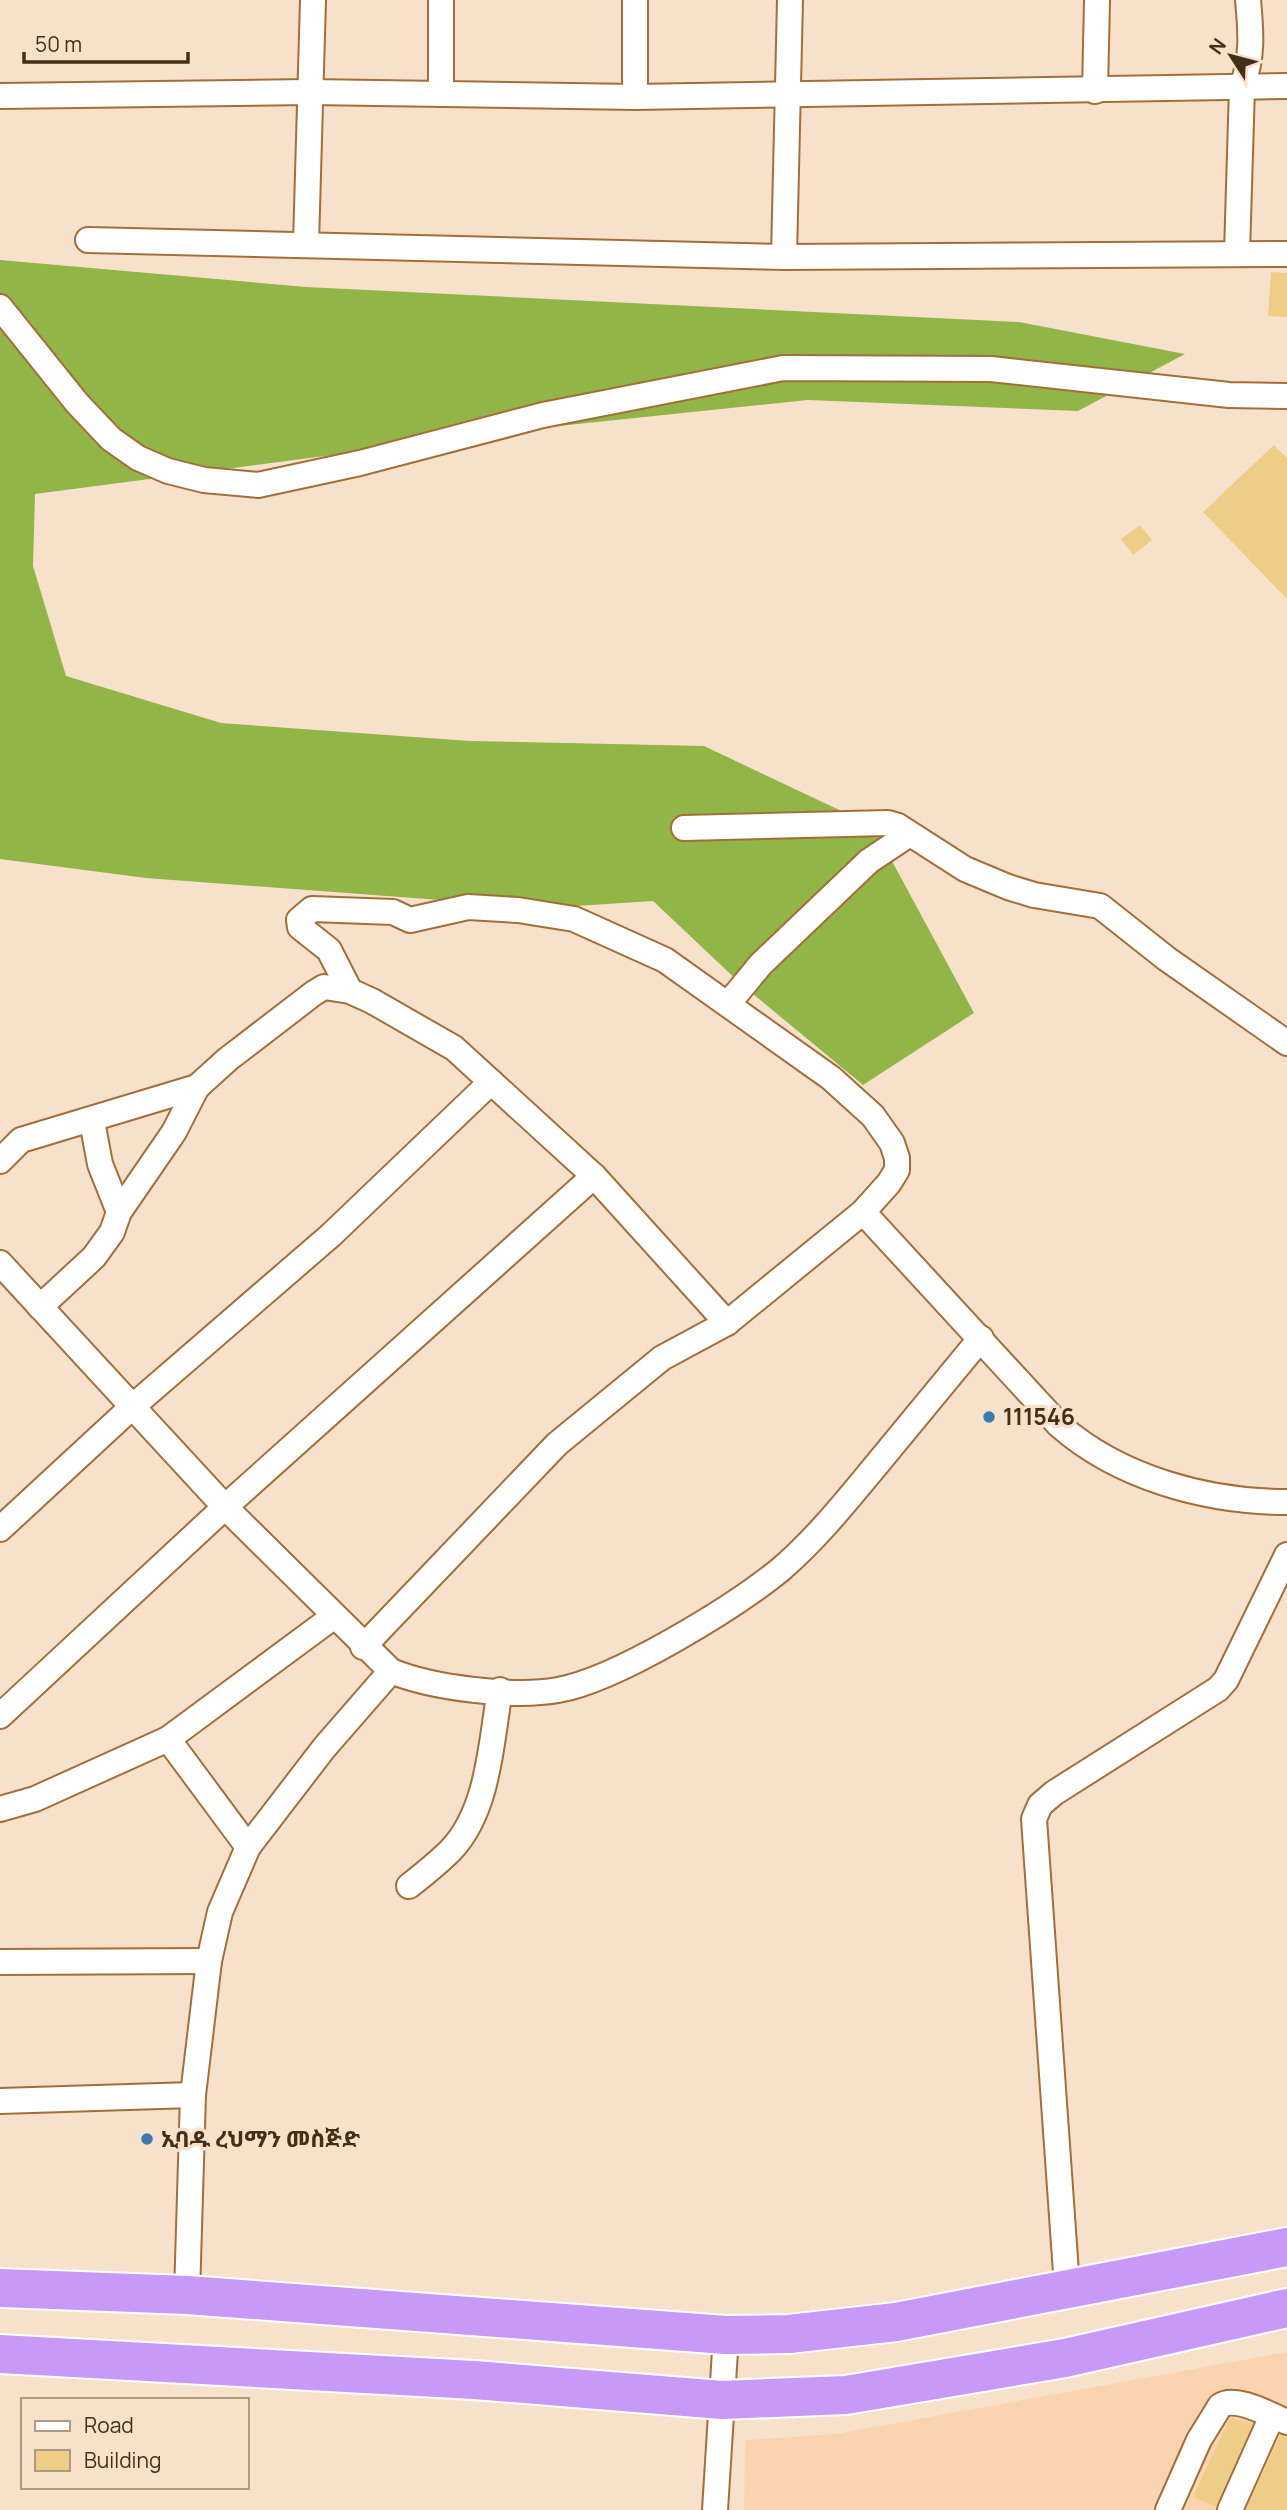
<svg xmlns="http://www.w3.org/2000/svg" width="1287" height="2510" font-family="Manrope,'Noto Sans Ethiopic',sans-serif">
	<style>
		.built { fill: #fad4b0 }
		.forest { fill: #91b547 }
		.building { fill: #eecd86 }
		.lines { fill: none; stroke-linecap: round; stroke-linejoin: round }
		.minor-casing { stroke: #a36f39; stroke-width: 28 }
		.trunk-casing { stroke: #fff; stroke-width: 42 }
		.minor { stroke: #fff; stroke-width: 24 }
		.trunk { stroke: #c89af8; stroke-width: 38 }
		.poi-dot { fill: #367ab0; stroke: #f8e1cb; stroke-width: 2.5 }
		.labels { text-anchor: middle; stroke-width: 7; stroke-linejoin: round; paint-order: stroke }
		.poi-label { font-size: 23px; font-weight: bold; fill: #442e17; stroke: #f8e1cb; text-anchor: start }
	</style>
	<rect width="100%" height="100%" fill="#f8e1cb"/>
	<polygon class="built" points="1287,2352 1287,2510 744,2510 745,2440 836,2434"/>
	<polygon class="forest" points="0,260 306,287 1019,322 1185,354 1078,411 808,400 530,429 35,494 33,566 66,676 221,723 470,741 704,746 873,826 974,1013 863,1085 741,984 653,901 545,908 146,878 0,859"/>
	<g class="building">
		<polygon points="1271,272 1287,273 1287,317 1268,316"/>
		<polygon points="1274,445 1287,458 1287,599 1203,512"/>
		<polygon points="1140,525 1152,540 1133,555 1121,539"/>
		<polygon points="1230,2418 1253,2423 1216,2507 1193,2497"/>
		<polygon points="1280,2435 1287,2437 1287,2510 1246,2510"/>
	</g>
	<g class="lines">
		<g class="minor-casing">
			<g id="minor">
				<polyline points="1095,91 1097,0"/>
				<polyline points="441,94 441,0"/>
				<polyline points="0,96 310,92 635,97 1287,86"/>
				<polyline points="635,97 635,0"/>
				<polyline points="88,240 784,257 1287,254"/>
				<polyline points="306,244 313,0"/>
				<path d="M1237,253L1242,87C1253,56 1251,32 1248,0"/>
				<polyline points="784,257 790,0"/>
				<polyline points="0,307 77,403 111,439 138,458 168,471 204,480 258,485 360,463 543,415 783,368 991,369 1229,395 1287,396"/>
				<polyline points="684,828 888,823 898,826 965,869 1008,887 1034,895 1100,906 1167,959 1287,1043"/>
				<polyline points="350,991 329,950 300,927 299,920 312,909 393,912 410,920 468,907 518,910 574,919 665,960 831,1078 873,1116 892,1143 897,1158 897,1170 889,1183 863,1212 727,1323 662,1358 557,1444 363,1647"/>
				<polyline points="728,1004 761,964 869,861 908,835"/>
				<polyline points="92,1121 100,1164 119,1212"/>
				<polyline points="0,1161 21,1140 197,1087 228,1059 314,993 324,987 350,991 372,1001 454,1048 594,1176 727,1323"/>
				<path d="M863,1212L1059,1425C1119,1478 1207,1502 1287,1502"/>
				<path d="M0,1263L225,1507L391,1671C432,1688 514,1698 558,1690C616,1680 733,1608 780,1570C815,1540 844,1504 873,1469C909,1425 945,1382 981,1338"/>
				<polyline points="40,1307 94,1257 112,1232 119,1212 174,1132 197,1087"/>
				<polyline points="0,1529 132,1407 331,1235 491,1082"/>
				<polyline points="0,1716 225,1507 594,1176"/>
				<polyline points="168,1739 248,1847"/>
				<polyline points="0,1809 35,1799 168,1739 333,1617"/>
				<path d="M409,1886C423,1875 438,1863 451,1850C489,1810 491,1742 500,1690"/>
				<polyline points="0,1962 209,1961"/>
				<polyline points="0,2101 193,2095"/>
				<polyline points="1067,2287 1034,1819 1040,1805 1054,1793 1218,1689 1226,1680 1287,1555"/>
				<polyline points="187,2295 193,2095 209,1961 220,1912 248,1847 324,1748 391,1671"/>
				<polyline points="715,2510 726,2335"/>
				<path d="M1168,2510L1199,2440L1220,2406C1236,2395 1270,2415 1287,2422"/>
				<polyline points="1230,2510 1272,2416"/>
			</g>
		</g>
		<g class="trunk-casing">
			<g id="trunk">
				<polyline points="0,2288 187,2295 726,2335 789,2334 896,2322 1287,2247"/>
				<polyline points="0,2354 474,2380 722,2400 846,2395 1065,2358 1287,2308"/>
			</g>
		</g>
		<use href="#minor" class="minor"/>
		<use href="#trunk" class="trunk"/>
	</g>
	<g class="poi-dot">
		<circle cx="989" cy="1417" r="7"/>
		<circle cx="147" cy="2139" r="7"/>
	</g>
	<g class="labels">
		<g class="poi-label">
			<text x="1003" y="1425">111546</text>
			<text x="161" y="2147">ኢባዱ ረህማን መስጅድ</text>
		</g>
	</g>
	<rect x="21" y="2398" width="228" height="91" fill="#f8e1cb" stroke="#b09983" stroke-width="2"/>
	<rect x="35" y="2421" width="35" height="10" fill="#ffffff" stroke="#b09983" stroke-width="2"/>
	<text x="84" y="2433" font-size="21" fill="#442e17">Road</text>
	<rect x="35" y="2450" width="35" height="21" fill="#eecd86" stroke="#b09983" stroke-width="2"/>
	<text x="84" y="2468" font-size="21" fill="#442e17">Building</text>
	<g transform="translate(1231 56) rotate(306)" stroke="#f8e1cb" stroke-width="5" paint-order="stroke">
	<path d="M0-5L12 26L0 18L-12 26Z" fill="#442e17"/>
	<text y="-10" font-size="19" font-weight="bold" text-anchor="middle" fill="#442e17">N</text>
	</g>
	<path d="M24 52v10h164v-10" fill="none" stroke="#442e17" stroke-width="3.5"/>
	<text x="35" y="52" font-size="21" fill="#442e17" stroke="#f8e1cb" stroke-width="5" paint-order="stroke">50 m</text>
</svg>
